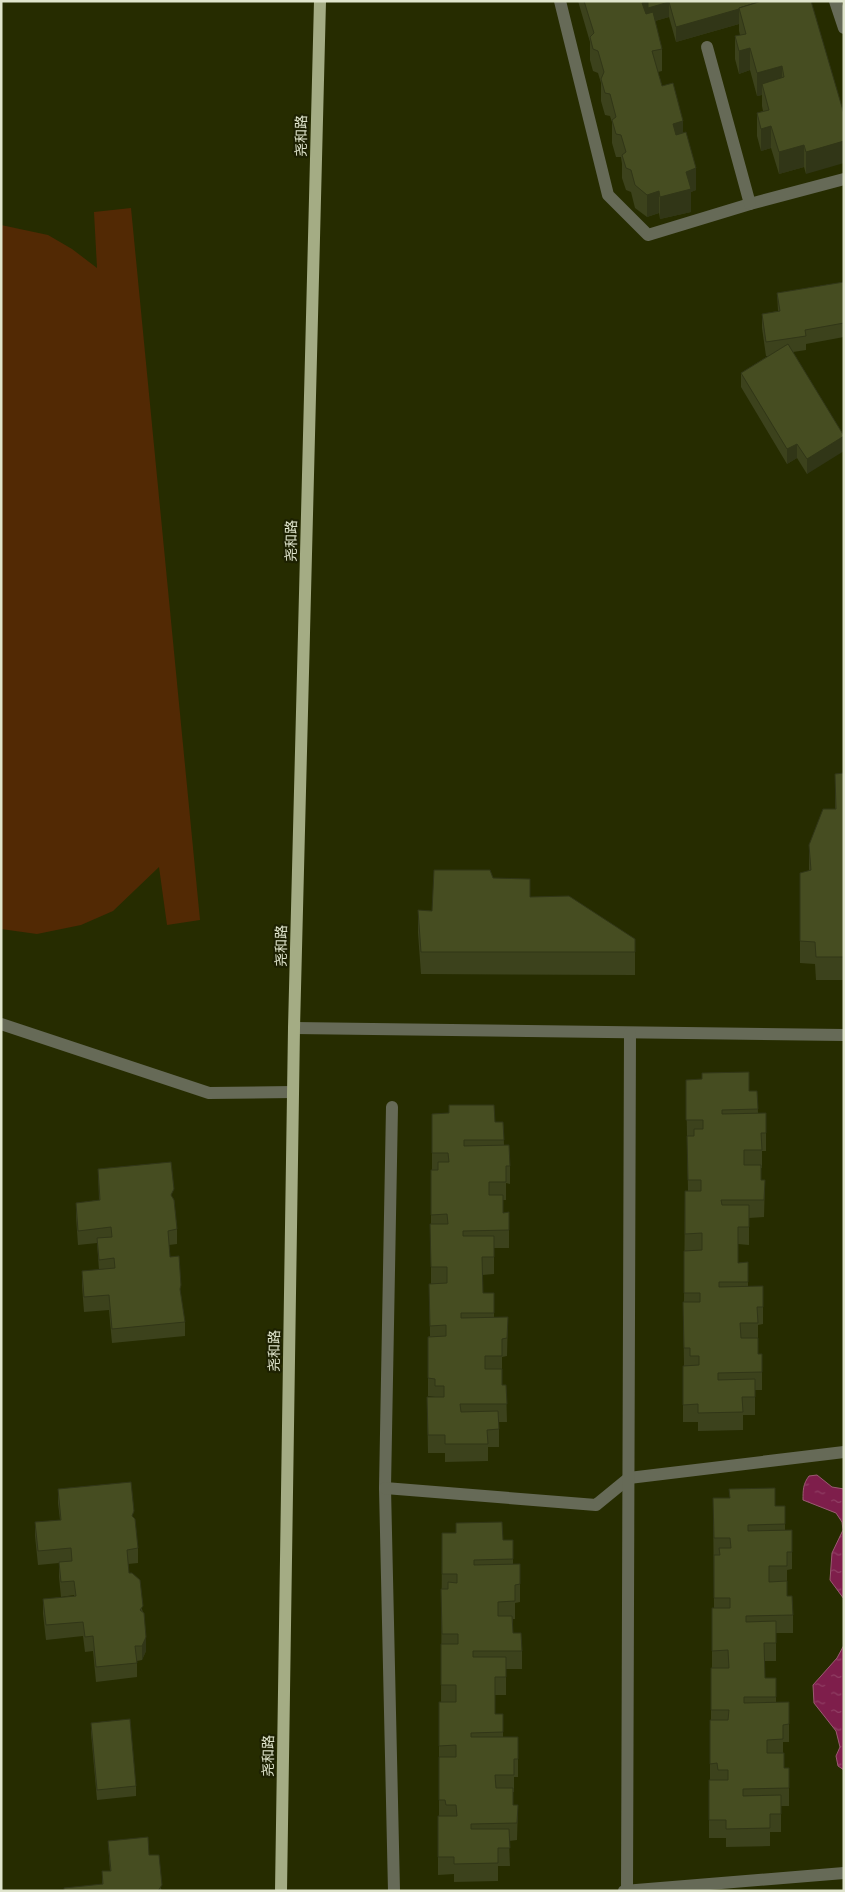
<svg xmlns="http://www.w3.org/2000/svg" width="845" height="1892" font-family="'Playfair Display','Noto Sans SC',serif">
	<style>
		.garden { fill: #522904 }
		.water { fill: url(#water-ripples); stroke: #9b5a72 }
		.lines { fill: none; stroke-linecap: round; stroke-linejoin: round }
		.minor { stroke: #666a57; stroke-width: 12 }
		.major { stroke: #a4ac84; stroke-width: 12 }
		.wall { fill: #3c421c }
		.shaded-wall { fill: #313617 }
		.building { fill: #464d21; stroke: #313617 }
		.labels { text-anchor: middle; stroke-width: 4.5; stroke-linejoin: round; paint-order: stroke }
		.street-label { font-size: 14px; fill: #e0e5cd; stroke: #1d2101 }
	</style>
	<defs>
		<pattern id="water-ripples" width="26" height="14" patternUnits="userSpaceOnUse" patternTransform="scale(1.25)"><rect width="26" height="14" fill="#7e1e4b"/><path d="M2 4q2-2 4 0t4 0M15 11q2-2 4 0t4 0" fill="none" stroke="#903f64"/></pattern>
	</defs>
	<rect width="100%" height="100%" fill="#262c00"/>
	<polygon class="garden" points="131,208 200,920 167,925 159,867 113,911 81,925 37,934 1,929 1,225 48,235 72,249 97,268 94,212"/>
	<g class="water">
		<path d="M817,1475L832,1487L844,1489V1599L830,1580L832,1553L843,1530L842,1522L836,1513L803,1500C803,1490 803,1484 809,1476Z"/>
		<polygon points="844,1645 844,1770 838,1766 836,1756 840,1747 836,1731 814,1703 813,1685 837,1658"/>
	</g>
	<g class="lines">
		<g class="minor">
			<polyline points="560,1 608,195 648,235 750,204 844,179"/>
			<polyline points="835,1 844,28"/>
			<polyline points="707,47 750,204"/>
			<polyline points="1,1024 209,1093 293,1092"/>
			<polyline points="294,1028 844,1035"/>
			<polyline points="392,1107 385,1488 394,1891"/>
			<polyline points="385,1488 596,1505 629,1478 844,1452"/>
			<polyline points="624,1891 844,1873"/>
			<polyline points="627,1891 630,1033"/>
		</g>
		<polyline class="major" points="281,1891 294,1028 320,1"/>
	</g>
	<g class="wall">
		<polygon points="578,1 811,1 806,174 804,167 779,174 771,148 761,151 757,136 757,113 763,111 762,106 762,95 757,96 750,70 739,74 735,59 735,36 740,35 739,31 739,24 676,42 669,17 655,21 662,49 662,71 658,72 662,86 683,133 696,190 691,192 691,212 660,219 659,213 647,217 635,208 631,192 626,190 622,178 622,164 621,157 616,157 612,143 612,122 610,116 605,115 601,101 601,83 598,73 593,71 590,60 590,42"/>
		<polygon points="844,282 844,337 806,344 806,350 793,352 844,436 807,474 797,458 787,464 741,387 741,373 768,356 766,356 762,328 762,314 778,311 777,293"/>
		<polygon points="844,773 844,980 816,980 815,964 800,963 800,873 809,871 809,845 835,809 835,774"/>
		<polygon points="493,878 530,897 635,939 635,975 421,974 418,933 418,910 432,911"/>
		<polygon points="686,1080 749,1091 757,1091 758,1113 766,1113 766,1151 762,1151 762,1168 761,1168 761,1180 765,1180 764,1217 749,1218 749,1245 738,1244 738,1263 748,1262 748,1287 763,1286 763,1324 758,1325 758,1354 762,1354 762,1390 755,1390 755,1415 743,1415 743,1430 698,1431 698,1422 683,1422 683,1366 684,1366 683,1302 684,1302 685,1191 688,1191"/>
		<polygon points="449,1105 495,1122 503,1122 504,1145 510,1166 510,1184 506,1183 506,1200 503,1200 503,1213 509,1212 509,1248 494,1248 494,1274 482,1275 483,1293 494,1293 494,1318 508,1317 507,1356 502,1357 502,1385 506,1385 507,1422 499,1422 499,1447 488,1447 488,1461 445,1462 445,1453 428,1453 427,1397 435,1397 428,1396 428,1337 430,1336 429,1284 431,1284 431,1170 432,1170 432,1114 449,1113"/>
		<polygon points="98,1169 174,1199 177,1229 177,1244 169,1245 170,1257 181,1297 185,1322 185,1336 112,1343 109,1310 84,1312 82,1286 82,1271 99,1270 97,1243 78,1245 76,1217 76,1203 99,1200"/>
		<polygon points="58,1489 134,1518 138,1548 138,1563 128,1564 129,1573 143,1612 146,1651 142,1660 137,1661 137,1677 96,1682 93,1651 85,1652 83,1636 46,1640 43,1614 43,1599 74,1596 74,1595 61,1597 59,1577 59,1563 38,1565 35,1536 35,1522 60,1520 58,1503"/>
		<polygon points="713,1498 775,1506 785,1506 785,1530 792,1530 792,1569 787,1570 787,1596 793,1615 793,1633 776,1633 776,1661 765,1661 765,1678 776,1678 776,1702 789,1702 789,1742 783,1742 783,1753 784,1768 789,1768 789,1806 781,1806 781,1832 770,1832 770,1846 726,1847 726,1838 709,1838 709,1780 710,1780 710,1720 711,1720 711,1668 712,1668 712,1608 714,1608"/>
		<polygon points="442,1533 503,1540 513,1540 513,1564 520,1564 520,1602 515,1603 515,1619 513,1619 513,1633 522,1651 522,1669 506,1669 506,1695 495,1695 495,1714 503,1714 503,1737 518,1759 518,1777 514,1777 514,1792 513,1792 513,1805 518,1805 517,1840 509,1841 510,1866 498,1866 498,1881 454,1882 454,1874 438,1875 438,1816 439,1816 439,1702 441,1702"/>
		<polygon points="91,1723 136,1786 136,1796 97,1800 91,1733"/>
		<polygon points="108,1841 149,1855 162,1891 102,1884 102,1871 110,1871"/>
	</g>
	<g class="shaded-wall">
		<polygon points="646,1 669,2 669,17 648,23 642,3"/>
		<polygon points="739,8 739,24 676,42 676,27"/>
		<polygon points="750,48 750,70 739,74 739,51"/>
		<polygon points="782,66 782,89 762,84 762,95 757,96 757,73"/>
		<polygon points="683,121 683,143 673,146 673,124"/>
		<polygon points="771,126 771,148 761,151 761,129"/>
		<polygon points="844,141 844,163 806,174 806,152"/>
		<polygon points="804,145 804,167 779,174 779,152"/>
		<polygon points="696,168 696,190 691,192 691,212 660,219 660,197 686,172"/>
		<polygon points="659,191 659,213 647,217 647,195"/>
		<polygon points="844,436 844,451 807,474 807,459"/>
		<polygon points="797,444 797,458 787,464 787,449"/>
		<polygon points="146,1637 146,1651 142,1660 142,1646"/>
	</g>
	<g class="building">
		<polygon points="584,1 646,1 642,3 646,14 653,12 662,49 652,51 662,86 673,83 683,121 673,124 676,135 686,132 696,168 686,172 691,189 660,197 659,191 647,195 635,185 631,170 626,168 622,155 626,152 621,135 616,134 612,120 616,117 610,94 605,93 601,79 604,72 598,51 593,49 590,37 594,33"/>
		<polygon points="648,1 762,1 739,8 739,9 676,27 669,2 648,8"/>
		<polygon points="762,1 811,1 844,114 844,141 806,152 804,145 779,152 771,126 761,129 757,113 769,110 762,84 784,77 782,66 757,73 750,48 739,51 735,36 746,34 739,8"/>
		<polygon points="844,282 844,323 805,330 806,336 766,342 762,314 780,311 777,293"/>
		<polygon points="788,344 844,436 807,459 797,444 787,449 741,373"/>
		<polygon points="844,773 844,957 816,957 815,942 800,941 800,873 811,870 809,845 823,809 836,809 835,774"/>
		<polygon points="434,870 490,870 493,878 530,879 530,897 569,896 635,939 635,952 421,952 418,910 432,911"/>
		<polygon points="749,1072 749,1091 757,1091 758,1109 722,1110 722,1114 766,1113 766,1133 761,1133 762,1150 744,1150 744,1165 761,1165 761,1180 765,1180 764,1200 721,1200 722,1205 749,1205 749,1227 738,1227 738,1263 748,1262 748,1282 719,1282 719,1287 763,1286 763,1307 757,1307 758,1323 740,1323 741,1338 758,1338 758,1354 762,1354 762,1372 718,1373 718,1380 755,1379 755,1397 742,1397 743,1412 698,1413 698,1404 683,1405 683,1366 699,1365 699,1356 690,1356 690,1348 684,1348 683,1302 700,1302 700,1293 684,1293 684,1251 702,1250 702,1233 685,1234 685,1191 701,1191 701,1180 688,1180 687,1136 694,1136 694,1129 703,1129 703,1120 686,1120 686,1080 702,1079 702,1073"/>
		<polygon points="449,1105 494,1105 495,1122 503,1122 504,1140 464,1140 464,1146 509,1145 510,1166 506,1166 506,1182 489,1182 489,1195 503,1195 503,1213 509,1212 509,1230 463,1231 463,1236 494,1236 494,1257 482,1257 483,1293 494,1293 494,1313 461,1313 461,1318 508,1317 507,1338 502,1339 502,1356 485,1356 485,1369 502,1369 502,1385 506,1385 507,1404 460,1404 461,1412 498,1411 499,1429 487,1430 488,1444 445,1444 445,1435 428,1435 427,1397 444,1397 444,1386 435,1386 435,1379 428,1378 428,1337 446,1336 446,1325 430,1326 429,1284 447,1283 447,1267 431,1267 430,1224 448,1224 447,1214 431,1215 431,1170 438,1170 438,1162 449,1162 448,1153 432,1153 432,1114 449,1113"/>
		<polygon points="171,1162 174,1189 171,1195 174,1200 177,1229 168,1231 170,1257 179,1256 181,1285 180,1289 185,1322 112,1329 109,1295 84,1297 82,1271 115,1268 114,1258 99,1260 97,1238 112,1237 111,1227 78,1231 76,1203 100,1200 98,1169"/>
		<polygon points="131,1482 134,1511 132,1516 135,1519 138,1548 127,1550 129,1573 132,1573 140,1580 143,1606 140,1610 144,1613 146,1637 142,1646 135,1646 137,1663 96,1667 93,1636 85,1637 83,1622 46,1625 43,1599 76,1596 74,1581 61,1582 59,1562 72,1561 71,1548 38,1551 35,1522 61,1520 58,1489"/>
		<polygon points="775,1488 775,1506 785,1506 785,1524 748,1525 748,1531 792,1530 792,1552 787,1552 787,1566 769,1566 769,1582 787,1581 787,1596 792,1596 793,1615 746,1616 746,1622 776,1621 776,1643 764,1643 765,1678 776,1678 776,1697 744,1697 744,1703 789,1702 789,1724 783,1725 783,1739 767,1740 767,1753 784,1753 784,1768 789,1768 789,1788 743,1789 743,1796 781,1795 781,1814 770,1814 770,1828 726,1829 726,1820 709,1820 709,1780 728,1780 728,1770 718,1770 717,1763 710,1764 710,1720 728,1720 729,1710 711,1710 711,1668 729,1668 728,1650 712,1651 712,1608 730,1608 730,1598 714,1598 714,1555 720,1555 719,1548 731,1548 730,1538 714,1538 713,1498 730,1498 729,1489"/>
		<polygon points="502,1522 503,1540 513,1540 513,1559 474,1560 474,1565 520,1564 520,1584 515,1585 515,1601 498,1602 498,1616 512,1616 513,1633 521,1633 522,1651 473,1651 473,1657 506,1657 506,1677 495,1677 495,1714 503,1714 503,1732 471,1733 471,1737 518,1737 518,1759 514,1759 514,1775 495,1775 496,1788 513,1788 513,1805 518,1805 517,1823 471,1824 471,1829 509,1829 510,1848 498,1848 498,1863 454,1864 454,1857 438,1857 438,1816 457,1816 456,1805 446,1805 445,1800 439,1800 439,1757 456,1757 456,1745 439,1746 439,1702 456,1702 456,1685 441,1685 441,1644 458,1644 458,1634 442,1634 441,1589 448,1589 448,1582 457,1583 457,1574 442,1574 442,1533 456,1533 456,1523"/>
		<polygon points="130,1719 136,1786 97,1790 91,1723"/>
		<polygon points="148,1837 149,1855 159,1855 162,1885 158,1891 64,1891 64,1888 103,1884 102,1871 111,1871 108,1841"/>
	</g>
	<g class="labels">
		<g class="street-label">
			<text transform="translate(301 136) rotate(-89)" y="5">尧和路</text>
			<text transform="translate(291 541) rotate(-89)" y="5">尧和路</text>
			<text transform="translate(281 946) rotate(-89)" y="5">尧和路</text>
			<text transform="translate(274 1351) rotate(-89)" y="5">尧和路</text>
			<text transform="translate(268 1756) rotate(-89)" y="5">尧和路</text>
		</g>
	</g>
	<rect width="845" height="1892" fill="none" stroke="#e0e5cd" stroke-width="5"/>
</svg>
